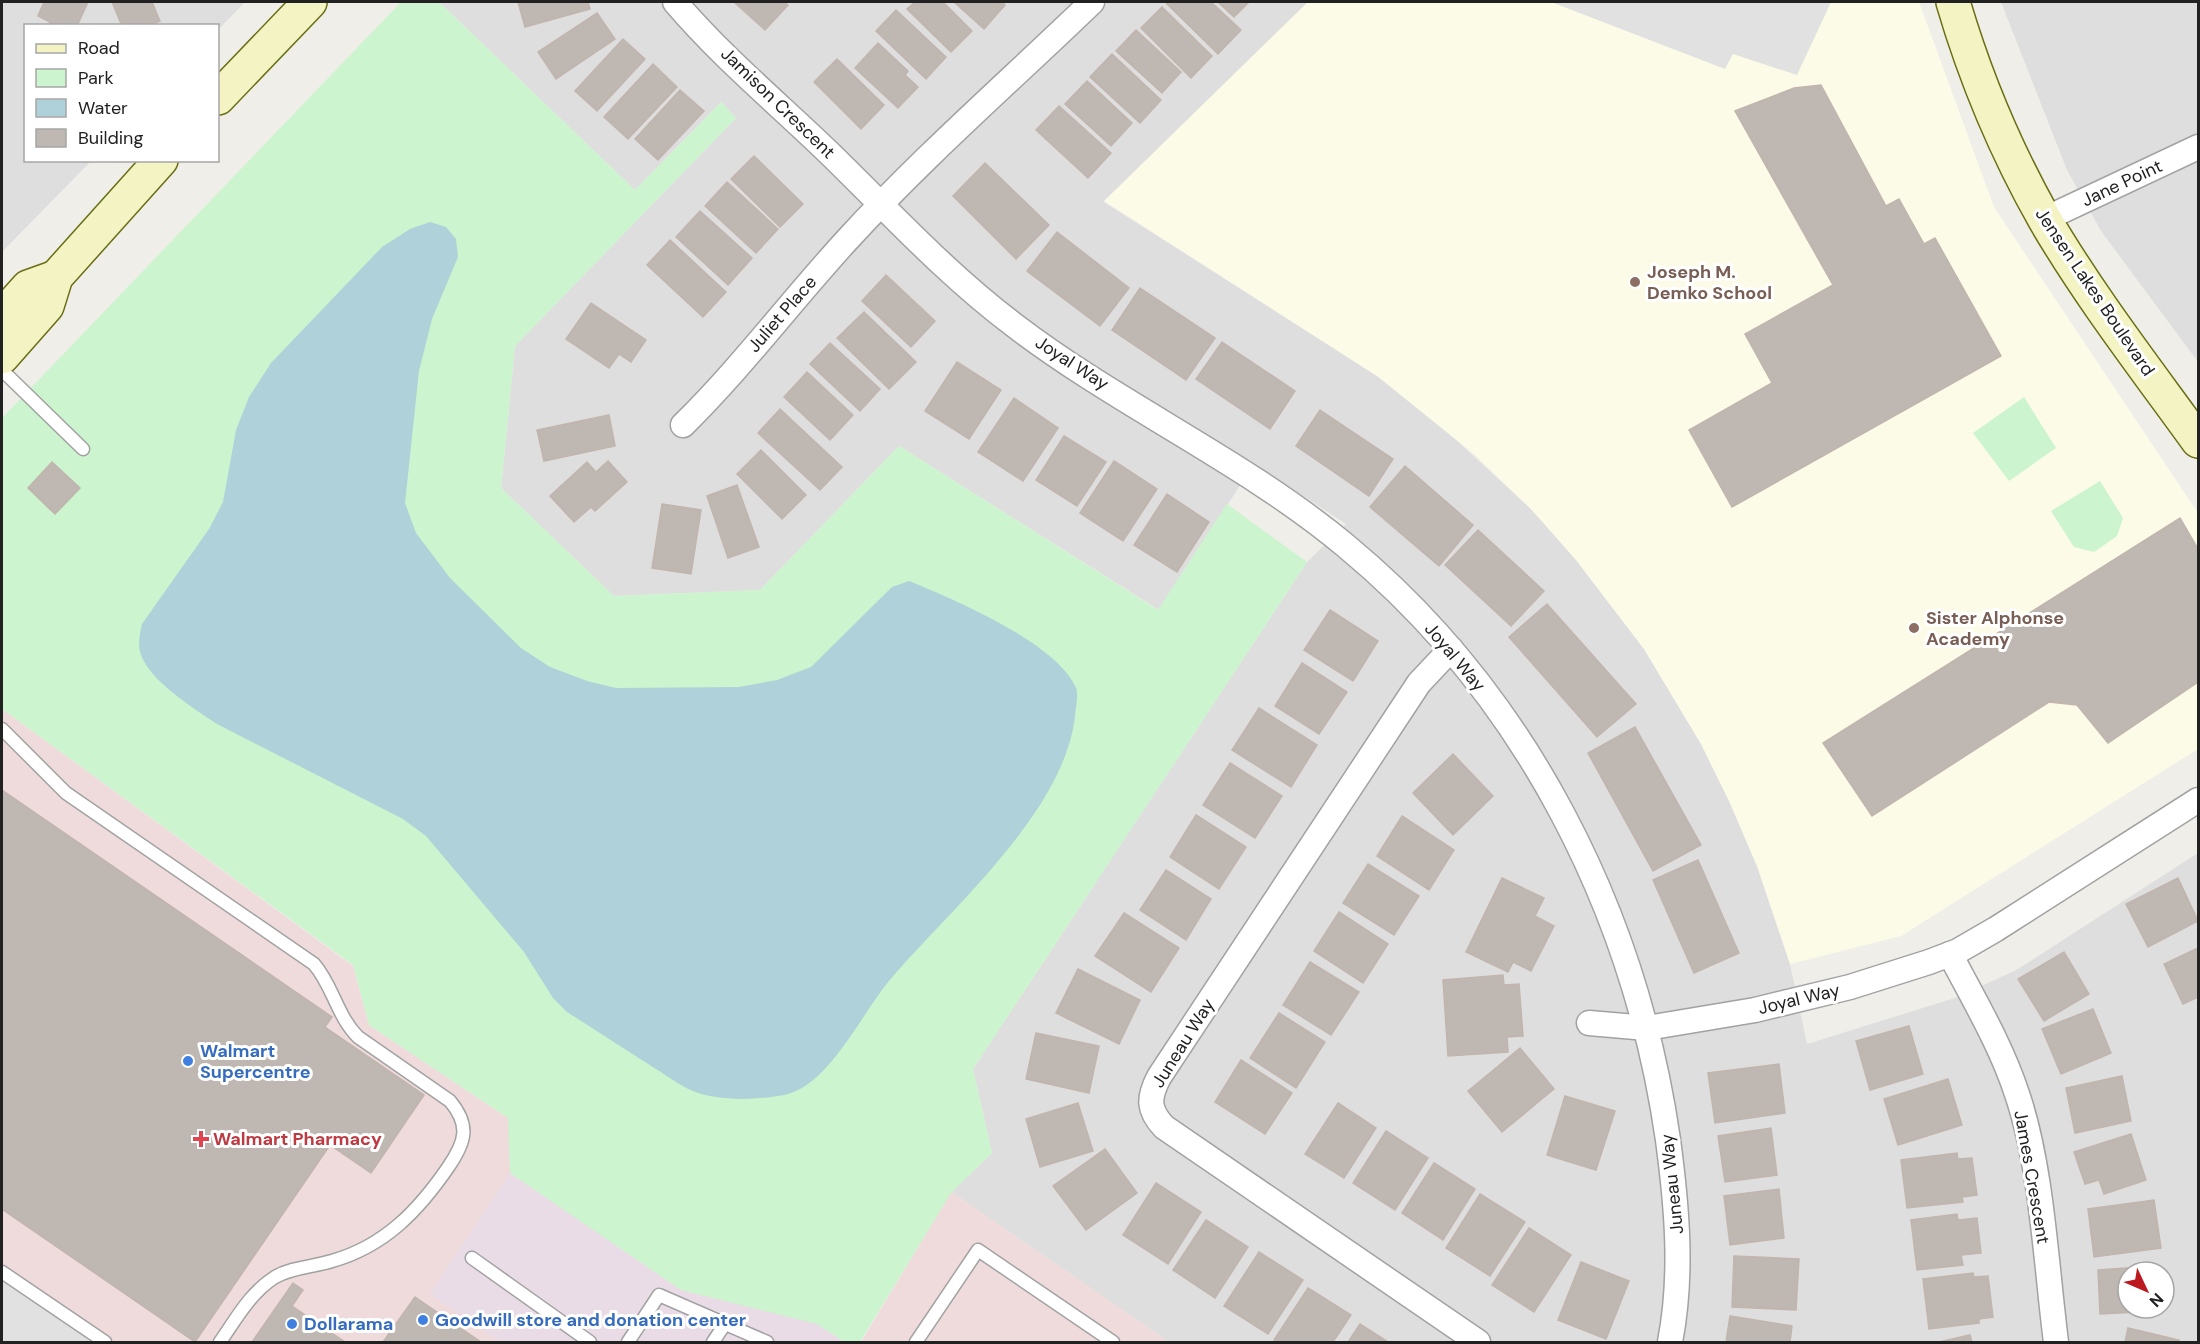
<svg xmlns="http://www.w3.org/2000/svg" width="2200" height="1344" font-family="'DM Sans',sans-serif">
	<style>
		.residential { fill: #dfdede; fill-rule: evenodd }
		.commercial { fill: #efdbdb }
		.industrial { fill: #e9dce7 }
		.education { fill: #fcfbe7 }
		.park { fill: #ccf4ce }
		.parking { fill: #e1e1e1 }
		.water { fill: #afd1d9 }
		.building { fill: #beb7b2; stroke: #c1b5ad; stroke-width: 1.5 }
		.lines { fill: none; stroke-linecap: round; stroke-linejoin: round }
		.lane-casing { stroke: #a2a2a2; stroke-width: 15 }
		.street-casing { stroke: #a2a2a2; stroke-width: 27 }
		.secondary-casing { stroke: #696e12; stroke-width: 36 }
		.lane { stroke: #fff; stroke-width: 12 }
		.street { stroke: #fff; stroke-width: 24 }
		.secondary { stroke: #f3f3c4; stroke-width: 33 }
		.education-dot { fill: #8d6e63; stroke: #fff; stroke-width: 2 }
		.shop-dot { fill: #3f7fe0; stroke: #fff; stroke-width: 2 }
		.health-dot { fill: #e0444e; stroke: #fff; stroke-width: 2 }
		.labels { text-anchor: middle; stroke-width: 6; stroke-linejoin: round; paint-order: stroke }
		.street-label { font-size: 18px; fill: #212121; stroke: #fff }
		.education-label { font-size: 18px; font-weight: bold; fill: #785e54; stroke: #fff; text-anchor: start }
		.shop-label { font-size: 18px; font-weight: bold; fill: #366cbe; stroke: #fff; text-anchor: start }
		.health-label { font-size: 18px; font-weight: bold; fill: #be3a42; stroke: #fff; text-anchor: start }
	</style>
	<rect width="100%" height="100%" fill="#f0eee9"/>
	<g class="residential">
		<polygon points="2,2 245,2 218,30 218,26 26,26 26,160 91,161 2,252"/>
		<path d="M439,2H1308L1104,202L1377,376L1428,414L1531,509L1576,560L1644,649L1701,744L1730,803L1757,866L1790,964L1807,1044L1958,997L2018,969L2198,853V1342H1169L951,1192L992,1153L973,1069L1307,562L1346,524L1254,464L1159,610L899,446L760,590L614,596L501,488L515,346L736,118L721,102L635,190ZM2128,1272H2164V1308H2128Z"/>
		<polygon points="2001,2 2198,2 2198,362 2101,231 2067,170"/>
	</g>
	<g class="commercial">
		<polygon points="2,709 353,966 369,1025 508,1118 681,1290 818,1324 844,1342 2,1342"/>
		<polygon points="951,1192 1169,1342 861,1342"/>
	</g>
	<polygon class="industrial" points="510,1173 681,1290 818,1324 844,1342 500,1342 430,1294"/>
	<polygon class="education" points="1308,2 1919,2 1994,207 2198,513 2198,749 1901,936 1790,964 1757,866 1730,803 1701,744 1644,649 1576,560 1531,509 1475,455 1377,376 1104,201"/>
	<g class="park">
		<polygon points="401,2 439,2 635,190 721,102 736,118 515,346 501,488 614,596 760,590 899,446 1158,610 1227,504 1307,562 973,1069 992,1153 951,1193 860,1342 844,1342 817,1324 681,1290 510,1173 508,1118 369,1025 353,965 2,709 2,418"/>
		<polygon points="2024,397 2056,448 2009,481 1973,433"/>
		<polygon points="2100,481 2123,518 2117,536 2094,552 2074,547 2051,511"/>
	</g>
	<g class="parking">
		<polygon points="1551,2 1831,2 1797,75 1733,54 1725,69"/>
		<polygon points="2,1272 105,1342 2,1342"/>
	</g>
	<path class="water" d="M430,222L446,227L456,239L458,257L432,319L419,371L405,503L416,533L450,578L521,648L550,667L587,681L616,688L739,687L777,680L811,667L892,587L909,581C953,599 1057,643 1076,688C1079,696 1075,709 1075,717C1063,814 950,909 889,981C862,1013 828,1087 784,1095C756,1100 725,1101 698,1093C683,1088 669,1077 656,1069C626,1050 597,1031 567,1012L553,998L524,952L426,836L403,819L217,724C193,708 148,680 140,652C138,642 140,633 142,624L209,529L223,502L236,430L249,397L271,363L382,247L410,229Z"/>
	<g class="building">
		<polygon points="44,2 88,2 77,26 48,26 50,22 38,16"/>
		<polygon points="112,2 152,2 160,21 147,26 122,26"/>
		<polygon points="518,2 588,2 590,9 525,27"/>
		<polygon points="734,2 784,2 788,5 765,30"/>
		<polygon points="915,2 943,2 972,31 951,52 907,9"/>
		<polygon points="954,2 1002,2 1005,5 984,29"/>
		<polygon points="1165,2 1211,2 1241,30 1218,54"/>
		<polygon points="1218,2 1249,2 1234,17"/>
		<polygon points="1162,7 1212,56 1191,78 1141,28"/>
		<polygon points="896,10 946,57 926,79 876,31"/>
		<polygon points="597,13 615,39 556,79 538,52"/>
		<polygon points="1136,30 1181,72 1162,93 1116,51"/>
		<polygon points="623,39 645,59 597,111 575,91"/>
		<polygon points="878,43 908,71 905,75 918,87 898,108 855,68"/>
		<polygon points="1112,54 1161,100 1140,123 1090,77"/>
		<polygon points="837,59 884,105 861,129 814,82"/>
		<polygon points="653,64 677,87 628,139 604,117"/>
		<polygon points="1087,81 1132,123 1111,146 1065,104"/>
		<polygon points="1821,85 1886,206 1899,199 1924,244 1935,238 2001,356 1732,507 1689,430 1772,383 1745,334 1833,285 1735,111 1794,88"/>
		<polygon points="680,90 704,111 658,160 635,139"/>
		<polygon points="1059,106 1111,153 1088,178 1036,130"/>
		<polygon points="754,156 803,204 780,227 731,179"/>
		<polygon points="985,163 1049,225 1016,259 953,196"/>
		<polygon points="727,182 778,229 756,253 705,206"/>
		<polygon points="700,211 752,258 728,285 676,237"/>
		<polygon points="1057,232 1129,288 1100,326 1027,271"/>
		<polygon points="670,240 726,292 703,317 647,265"/>
		<polygon points="886,275 935,321 911,347 862,301"/>
		<polygon points="1140,288 1215,338 1186,380 1112,330"/>
		<polygon points="591,303 646,340 631,362 619,354 609,368 566,339"/>
		<polygon points="864,312 916,362 889,389 837,338"/>
		<polygon points="1222,342 1295,391 1270,429 1196,379"/>
		<polygon points="830,343 880,389 860,411 810,364"/>
		<polygon points="957,362 1001,390 969,439 925,411"/>
		<polygon points="807,372 853,415 830,440 784,397"/>
		<polygon points="1014,398 1058,428 1023,481 978,452"/>
		<polygon points="780,409 842,467 820,490 758,433"/>
		<polygon points="1320,410 1393,459 1369,496 1296,446"/>
		<polygon points="609,415 615,446 544,461 537,430"/>
		<polygon points="1064,436 1106,462 1077,506 1036,480"/>
		<polygon points="761,450 806,495 782,519 737,474"/>
		<polygon points="608,461 627,482 595,511 591,507 574,522 550,496 587,462 596,472"/>
		<polygon points="1114,461 1157,489 1123,541 1080,513"/>
		<polygon points="52,462 80,488 55,514 28,488"/>
		<polygon points="1405,466 1473,525 1439,566 1370,507"/>
		<polygon points="737,485 759,547 728,558 707,496"/>
		<polygon points="1167,494 1209,522 1177,572 1134,545"/>
		<polygon points="662,504 701,510 691,574 652,568"/>
		<polygon points="2180,518 2198,549 2198,682 2108,743 2077,705 2049,702 1872,816 1823,743"/>
		<polygon points="1478,530 1544,591 1511,626 1445,565"/>
		<polygon points="1547,604 1636,704 1597,737 1509,637"/>
		<polygon points="1330,610 1378,641 1353,681 1304,650"/>
		<polygon points="1302,663 1347,692 1319,734 1275,706"/>
		<polygon points="1259,708 1317,745 1291,787 1232,750"/>
		<polygon points="1635,727 1701,845 1653,871 1588,753"/>
		<polygon points="1453,754 1493,796 1453,835 1413,793"/>
		<polygon points="1230,763 1282,796 1255,838 1203,805"/>
		<polygon points="2,790 332,1017 325,1027 424,1095 371,1173 330,1145 195,1342 2,1209"/>
		<polygon points="1196,815 1246,847 1219,889 1170,857"/>
		<polygon points="1402,816 1454,850 1429,890 1377,856"/>
		<polygon points="1698,860 1739,953 1694,973 1653,880"/>
		<polygon points="1368,864 1419,896 1394,935 1343,903"/>
		<polygon points="1166,870 1211,899 1186,940 1140,910"/>
		<polygon points="1502,878 1544,898 1535,916 1554,926 1531,971 1513,962 1508,972 1466,952"/>
		<polygon points="2178,878 2198,921 2148,947 2126,904"/>
		<polygon points="1339,912 1388,944 1363,983 1314,951"/>
		<polygon points="1124,913 1179,948 1151,992 1095,956"/>
		<polygon points="2198,948 2198,997 2183,1004 2164,964"/>
		<polygon points="2064,952 2089,994 2044,1021 2018,979"/>
		<polygon points="1310,962 1359,992 1331,1035 1283,1005"/>
		<polygon points="1078,969 1140,1000 1119,1044 1056,1013"/>
		<polygon points="1503,975 1504,985 1519,984 1523,1036 1507,1037 1508,1052 1448,1056 1443,980"/>
		<polygon points="2093,1009 2111,1053 2061,1074 2042,1029"/>
		<polygon points="1279,1013 1325,1042 1296,1088 1250,1058"/>
		<polygon points="1909,1026 1923,1074 1870,1090 1856,1041"/>
		<polygon points="1036,1033 1099,1046 1089,1093 1026,1079"/>
		<polygon points="1520,1048 1554,1089 1502,1132 1468,1091"/>
		<polygon points="1241,1060 1292,1093 1265,1134 1215,1102"/>
		<polygon points="1779,1064 1785,1113 1715,1123 1708,1073"/>
		<polygon points="2122,1076 2131,1121 2075,1133 2066,1088"/>
		<polygon points="1948,1079 1962,1125 1898,1145 1884,1099"/>
		<polygon points="1565,1096 1615,1111 1596,1170 1547,1155"/>
		<polygon points="1078,1103 1093,1151 1040,1167 1026,1119"/>
		<polygon points="1338,1103 1376,1128 1344,1178 1305,1154"/>
		<polygon points="1771,1128 1777,1175 1725,1182 1718,1136"/>
		<polygon points="1386,1131 1428,1158 1395,1210 1353,1183"/>
		<polygon points="2131,1134 2146,1180 2104,1194 2099,1180 2085,1184 2074,1152"/>
		<polygon points="1105,1149 1137,1193 1086,1230 1053,1186"/>
		<polygon points="1957,1153 1958,1159 1972,1158 1977,1195 1962,1197 1963,1202 1907,1208 1901,1160"/>
		<polygon points="1434,1163 1475,1189 1443,1240 1402,1213"/>
		<polygon points="1156,1183 1201,1212 1168,1264 1123,1235"/>
		<polygon points="1779,1189 1784,1238 1730,1245 1724,1196"/>
		<polygon points="1480,1194 1525,1222 1490,1276 1446,1248"/>
		<polygon points="2154,1200 2161,1248 2094,1257 2088,1209"/>
		<polygon points="1957,1214 1958,1220 1977,1218 1981,1253 1961,1255 1963,1265 1917,1270 1911,1220"/>
		<polygon points="1206,1220 1248,1247 1215,1298 1173,1270"/>
		<polygon points="1529,1228 1571,1255 1534,1312 1492,1285"/>
		<polygon points="1259,1252 1303,1280 1268,1334 1224,1306"/>
		<polygon points="1734,1256 1799,1259 1796,1310 1732,1307"/>
		<polygon points="1581,1262 1629,1281 1606,1339 1558,1320"/>
		<polygon points="2155,1266 2156,1272 2128,1272 2128,1308 2158,1308 2158,1311 2100,1314 2098,1270"/>
		<polygon points="1973,1273 1974,1277 1988,1276 1993,1317 1979,1319 1979,1323 1929,1329 1923,1279"/>
		<polygon points="293,1283 303,1290 292,1306 345,1342 252,1342"/>
		<polygon points="1308,1288 1351,1315 1333,1342 1278,1342 1274,1340"/>
		<polygon points="415,1297 481,1342 383,1342"/>
		<polygon points="1730,1316 1792,1326 1790,1342 1726,1342"/>
		<polygon points="1360,1324 1388,1342 1348,1342"/>
		<polygon points="2128,1328 2179,1340 2179,1342 2125,1342"/>
		<polygon points="1970,1335 1972,1342 1939,1342"/>
	</g>
	<g class="lines">
		<g class="lane-casing">
			<g id="lane">
				<polyline points="2,370 83,449"/>
				<path d="M2,729L66,793L314,964C333,986 337,1016 358,1037L450,1101C470,1125 466,1141 449,1166C419,1210 385,1246 332,1261C313,1267 292,1267 275,1277C250,1293 236,1319 220,1342"/>
				<polyline points="472,1258 590,1342"/>
				<polyline points="2,1272 105,1342"/>
				<polyline points="628,1342 659,1295 767,1342"/>
				<polyline points="713,1342 725,1324"/>
				<polyline points="916,1342 978,1250 1113,1342"/>
			</g>
		</g>
		<g class="street-casing">
			<g id="street">
				<path d="M675,2C720,55 776,102 826,150C888,210 946,274 1014,325C1120,406 1244,461 1346,546C1526,695 1635,911 1668,1140C1677,1207 1683,1275 1670,1342"/>
				<polyline points="2045,219 2198,147"/>
				<path d="M683,425C742,367 791,301 847,240C924,156 1010,81 1092,2"/>
				<path d="M1451,649L1419,683L1159,1077C1148,1098 1148,1110 1164,1127L1478,1342"/>
				<path d="M1950,954C1974,1000 2001,1045 2017,1094C2042,1167 2046,1265 2056,1342"/>
				<polyline points="1589,1023 1647,1028 1755,1010 1850,987 1929,962 1958,951 1996,929 2198,800"/>
			</g>
		</g>
		<g class="secondary-casing">
			<g id="secondary">
				<path d="M1953,2C1975,77 2006,151 2045,220C2090,297 2146,369 2198,441"/>
				<polyline points="218,98 310,2"/>
				<polyline points="2,316 28,287 56,277"/>
				<polyline points="2,357 47,306 56,277 161,160"/>
			</g>
		</g>
		<use href="#lane" class="lane"/>
		<use href="#street" class="street"/>
		<use href="#secondary" class="secondary"/>
	</g>
	<g class="education-dot">
		<circle cx="1635" cy="282" r="6"/>
		<circle cx="1914" cy="628" r="6"/>
	</g>
	<g class="shop-dot">
		<circle cx="188" cy="1061" r="6"/>
		<circle cx="423" cy="1320" r="6"/>
		<circle cx="292" cy="1324" r="6"/>
	</g>
	<path class="health-dot" d="M198 1130h6v6h6v6h-6v6h-6v-6h-6v-6h6z"/>
	<g class="labels">
		<g class="street-label">
			<text transform="translate(778 103) rotate(44)" y="6">Jamison Crescent</text>
			<text transform="translate(2122 183) rotate(-25)" y="6">Jane Point</text>
			<text transform="translate(2095 292) rotate(56)" y="6">Jensen Lakes Boulevard</text>
			<text transform="translate(782 314) rotate(-49)" y="6">Juliet Place</text>
			<text transform="translate(1072 363) rotate(33)" y="6">Joyal Way</text>
			<text transform="translate(1455 657) rotate(50)" y="6">Joyal Way</text>
			<text transform="translate(1799 999) rotate(-13)" y="6">Joyal Way</text>
			<text transform="translate(1183 1043) rotate(-58)" y="6">Juneau Way</text>
			<text transform="translate(2032 1177) rotate(80)" y="6">James Crescent</text>
			<text transform="translate(1672 1184) rotate(-96)" y="6">Juneau Way</text>
		</g>
		<g class="education-label">
			<text x="1647" y="278">Joseph M.<tspan x="1647" dy="21">Demko School</tspan></text>
			<text x="1926" y="624">Sister Alphonse<tspan x="1926" dy="21">Academy</tspan></text>
		</g>
		<g class="shop-label">
			<text x="200" y="1057">Walmart<tspan x="200" dy="21">Supercentre</tspan></text>
			<text x="435" y="1326">Goodwill store and donation center</text>
			<text x="304" y="1330">Dollarama</text>
		</g>
		<g class="health-label">
			<text x="213" y="1145">Walmart Pharmacy</text>
		</g>
	</g>
	<rect width="2200" height="1344" fill="none" stroke="#212121" stroke-width="6"/>
	<rect x="24" y="24" width="195" height="138" fill="#ffffff" stroke="#a6a6a6" stroke-width="1.5"/>
	<rect x="36" y="44" width="30" height="9" fill="#f3f3c4" stroke="#a6a6a6" stroke-width="1.5"/>
	<text x="78" y="54" font-size="18" fill="#212121">Road</text>
	<rect x="36" y="69" width="30" height="18" fill="#ccf4ce" stroke="#a6a6a6" stroke-width="1.5"/>
	<text x="78" y="84" font-size="18" fill="#212121">Park</text>
	<rect x="36" y="99" width="30" height="18" fill="#afd1d9" stroke="#a6a6a6" stroke-width="1.5"/>
	<text x="78" y="114" font-size="18" fill="#212121">Water</text>
	<rect x="36" y="129" width="30" height="18" fill="#beb7b2" stroke="#a6a6a6" stroke-width="1.5"/>
	<text x="78" y="144" font-size="18" fill="#212121">Building</text>
	<g transform="translate(2146 1290) rotate(134)"><circle r="28" fill="#ffffff" stroke="#a6a6a6" stroke-width="1.5"/>
	<path d="M0-4.5L10 22L0 15L-10 22Z" fill="#bb181f"/>
	<text y="-9" font-size="16" font-weight="bold" text-anchor="middle" fill="#212121">N</text>
	</g>
</svg>
